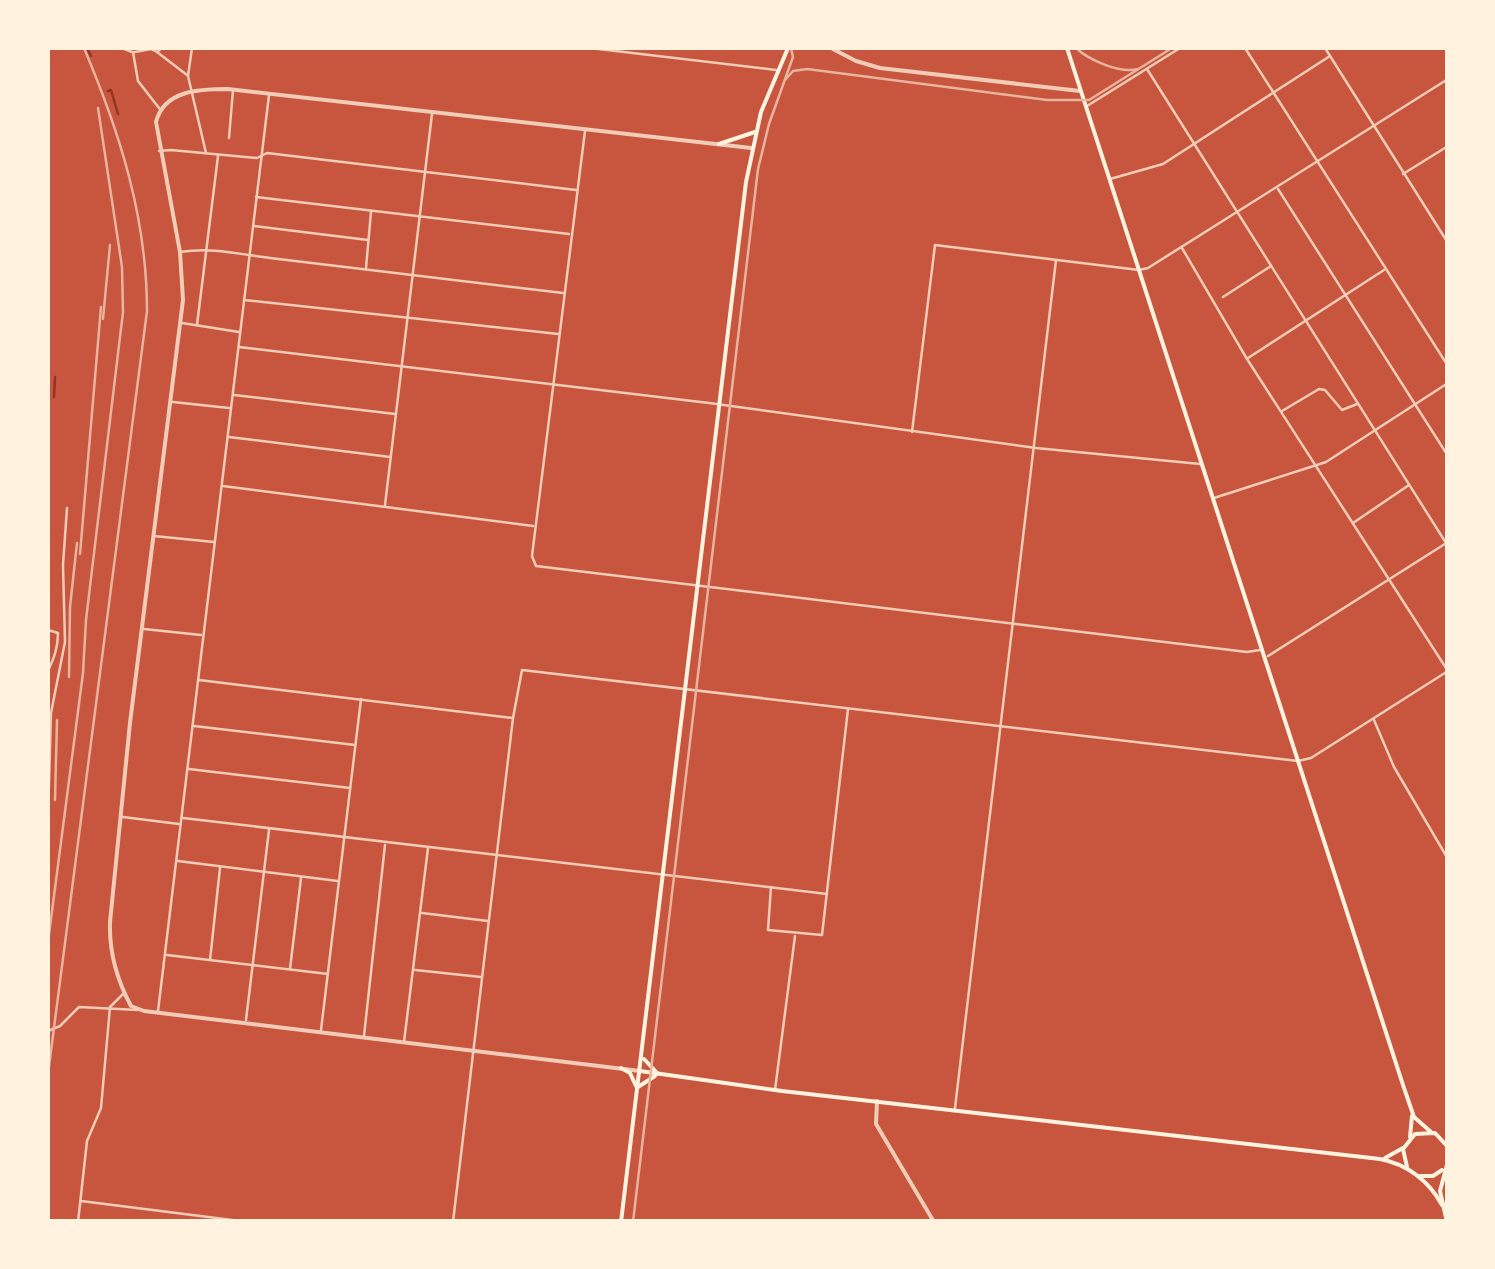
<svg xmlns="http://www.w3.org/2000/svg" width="1495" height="1269" font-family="Arial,sans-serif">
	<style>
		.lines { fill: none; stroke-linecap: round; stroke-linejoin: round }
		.stream { stroke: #8f3625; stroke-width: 2.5 }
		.minor { stroke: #f1ccb7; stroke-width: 2.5 }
		.tertiary { stroke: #f1ccb7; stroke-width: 4 }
		.secondary { stroke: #fff3e0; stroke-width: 4 }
		.tram { stroke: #e9b49f; stroke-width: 2.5 }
		.rail { stroke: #e9b49f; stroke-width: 2.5 }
	</style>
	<rect width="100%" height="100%" fill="#c8553d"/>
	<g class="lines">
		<g class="stream">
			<polyline points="87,48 91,56"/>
			<polyline points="108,91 111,90 118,114"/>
			<polyline points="54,397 55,377"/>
		</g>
		<g class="minor">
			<polyline points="122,48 132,52"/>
			<polyline points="192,48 188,76 206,153"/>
			<polyline points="590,48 776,70"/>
			<polyline points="1245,48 1448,366"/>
			<polyline points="1325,48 1448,243"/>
			<polyline points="133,52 138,81 159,108"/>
			<polyline points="135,52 151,49 157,52 162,48"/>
			<polyline points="157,52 187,75"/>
			<polyline points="1147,69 1446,543"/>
			<polyline points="1087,106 1180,48"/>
			<polyline points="585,131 532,556 536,566 1247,652 1260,650"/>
			<polyline points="229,138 233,90"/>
			<polyline points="159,151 171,150 257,158 267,153 576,190"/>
			<polyline points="1403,174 1448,146"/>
			<polyline points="1110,179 1163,164 1330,56"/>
			<polyline points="1278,189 1448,456"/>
			<polyline points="256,197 569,234"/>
			<polyline points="254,226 368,240"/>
			<polyline points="1182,248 1247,359 1446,668"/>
			<path d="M180,252C213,247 238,254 270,258L563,293"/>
			<polyline points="366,268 371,212"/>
			<polyline points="1223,297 1271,266"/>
			<polyline points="244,300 558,334"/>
			<polyline points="182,323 239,332"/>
			<polyline points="197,325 218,156"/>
			<polyline points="239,347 709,403 1036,448 1200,464"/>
			<polyline points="1248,358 1384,270"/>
			<polyline points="234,395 395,414"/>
			<polyline points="173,402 229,408"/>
			<polyline points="1282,411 1319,389 1325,390 1342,410 1357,404"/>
			<polyline points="912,432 935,245 1139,270 1148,268 1448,79"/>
			<polyline points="229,437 390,457"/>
			<polyline points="223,486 533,526"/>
			<polyline points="1214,498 1326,462 1448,383"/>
			<polyline points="385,505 432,114"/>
			<polyline points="1353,523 1409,485"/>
			<polyline points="154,536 214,542"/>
			<polyline points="144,629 201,635"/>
			<path d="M48,630L58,633C58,648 54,658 48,671"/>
			<polyline points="1268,656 1448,542"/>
			<polyline points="199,680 513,718"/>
			<polyline points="1374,720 1394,767 1448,859"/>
			<polyline points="194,726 355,745"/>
			<polyline points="189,769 350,788"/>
			<polyline points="123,817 179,824"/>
			<polyline points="183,818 827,894"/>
			<polyline points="48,819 51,713 65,642 63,565 67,508"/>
			<polyline points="178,861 338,881"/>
			<polyline points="771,887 768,930 822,935 848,709"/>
			<polyline points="422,913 488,921"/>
			<polyline points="167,955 328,974"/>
			<polyline points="210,960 220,868"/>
			<polyline points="290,969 301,878"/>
			<polyline points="415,970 481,977"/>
			<polyline points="158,1011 269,95"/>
			<polyline points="246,1020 269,830"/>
			<polyline points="321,1030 361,699"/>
			<polyline points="48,1031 60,1026 79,1007 138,1010"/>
			<polyline points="364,1036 385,845"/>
			<polyline points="404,1042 428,848"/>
			<polyline points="775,1090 795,936"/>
			<polyline points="955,1108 1056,260"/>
			<polyline points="81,1201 248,1222"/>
			<polyline points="78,1222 87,1141 101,1108 110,1007 123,994"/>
			<polyline points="453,1222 513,718 522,670 1298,761 1311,758 1448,671"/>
		</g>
		<g class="tertiary">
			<polyline points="831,48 856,61 880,68 1080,91"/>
			<path d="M640,1071L144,1011L131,1006C117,980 109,951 110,922L130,723L183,300L180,252L156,122C164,90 200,89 228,89L751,148"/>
			<polyline points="877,1101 876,1124 934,1222"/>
		</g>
		<g class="secondary">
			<polyline points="1067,48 1403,1085 1414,1117 1431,1132"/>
			<polyline points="719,144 755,132"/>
			<polyline points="644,1059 658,1074"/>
			<polyline points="621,1068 630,1073 636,1086"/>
			<path d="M640,1071L782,1091L1380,1159C1407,1164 1429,1181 1442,1205"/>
			<polyline points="638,1087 655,1076"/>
			<polyline points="1410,1137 1412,1116"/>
			<polyline points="1385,1158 1403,1148"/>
			<polyline points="1407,1167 1403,1149 1415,1134 1435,1133 1448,1147"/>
			<polyline points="1419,1176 1433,1176 1442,1170"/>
			<polyline points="621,1222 746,182 761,112 788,48"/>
			<polyline points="1447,1222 1440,1191 1448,1161"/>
		</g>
		<g class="tram">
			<path d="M1076,48C1089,60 1120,74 1138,69"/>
			<polyline points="785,80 793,71 807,69 1047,100 1089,100 1172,48"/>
			<polyline points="633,1222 758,169 769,124 793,57 791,48"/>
		</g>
		<g class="rail">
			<polyline points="103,319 110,245"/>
			<polyline points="80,554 101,307"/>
			<polyline points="69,677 70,607 77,543"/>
			<polyline points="55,800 57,720"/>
			<polyline points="48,942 83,673 86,620 123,312 122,267 98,108"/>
			<path d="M48,1074L147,311C147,218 120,133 84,48"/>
		</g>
	</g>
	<rect width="1495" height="1269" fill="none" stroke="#fff3e0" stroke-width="100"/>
</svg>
